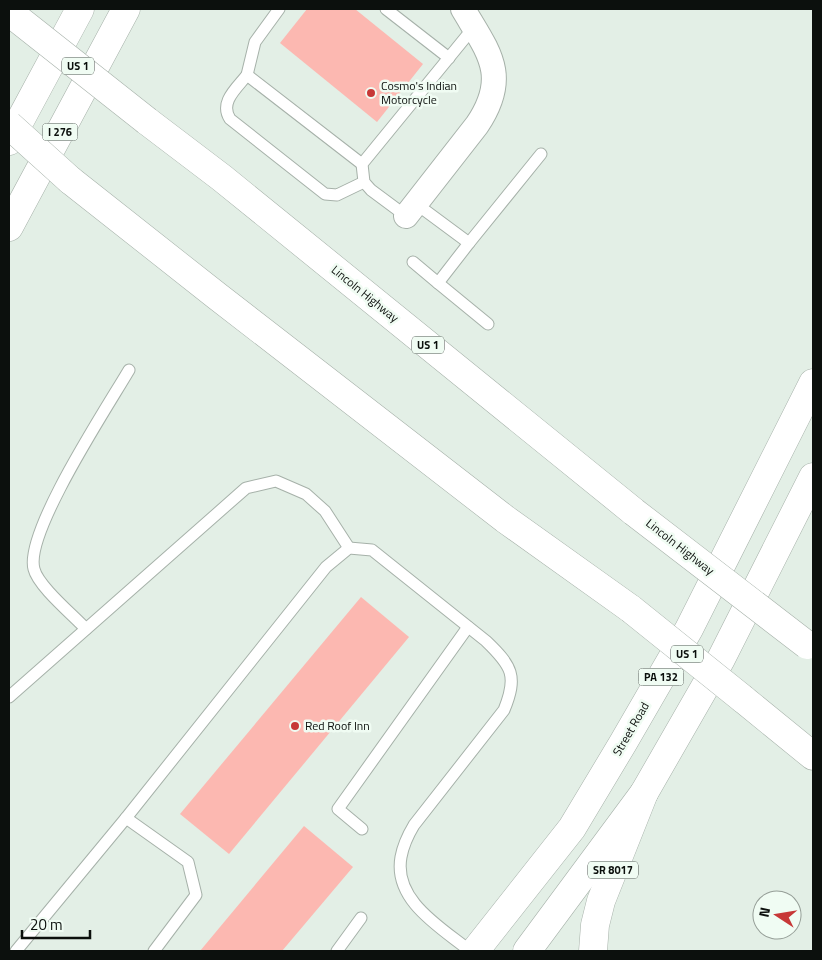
<svg xmlns="http://www.w3.org/2000/svg" width="822" height="960" font-family="'Titillium Web',sans-serif">
	<style>
		.building { fill: #fcb8b1 }
		.lines { fill: none; stroke-linecap: round; stroke-linejoin: round }
		.lane-casing { stroke: #a6b1a9; stroke-width: 13 }
		.street-casing { stroke: #a6b1a9; stroke-width: 26 }
		.primary-casing { stroke: #a6b1a9; stroke-width: 29 }
		.highway-casing { stroke: #a6b1a9; stroke-width: 29 }
		.lane { stroke: #fff; stroke-width: 11 }
		.street { stroke: #fff; stroke-width: 24 }
		.primary { stroke: #fff; stroke-width: 28 }
		.highway { stroke: #fff; stroke-width: 28 }
		.highway-bridge-casing { stroke: #a6b1a9; stroke-width: 29; stroke-linecap: butt }
		.highway-bridge { stroke: #fff; stroke-width: 28 }
		.poi-dot { fill: #c73837; stroke: #f0fcf3; stroke-width: 2 }
		.labels { text-anchor: middle; stroke-width: 5; stroke-linejoin: round; paint-order: stroke }
		.shield { fill: #f0fcf3; stroke: #505752; stroke-width: 1 }
		.shield-label { font-size: 11px; font-weight: bold; fill: #0c100d }
		.poi-label { font-size: 12px; fill: #0c100d; stroke: #f0fcf3; text-anchor: start }
		.street-label { font-size: 12px; fill: #0c100d; stroke: #f0fcf3 }
	</style>
	<rect width="100%" height="100%" fill="#e3efe6"/>
	<g class="building">
		<polygon points="307,9 355,9 423,64 377,122 280,43"/>
		<polygon points="361,597 409,637 229,854 180,814"/>
		<polygon points="304,826 353,867 282,951 200,951"/>
	</g>
	<g class="lines">
		<g class="lane-casing">
			<g id="lane">
				<polyline points="386,9 449,58"/>
				<polyline points="247,75 255,42 279,9"/>
				<path d="M362,164L247,75C237,88 219,102 230,119L325,194L337,195L364,182"/>
				<polyline points="415,203 469,243 541,154"/>
				<polyline points="406,216 371,190 364,182 362,164 474,27"/>
				<polyline points="413,262 438,283 469,243"/>
				<polyline points="438,283 488,324"/>
				<path d="M86,629C73,615 38,586 34,569C24,533 108,406 129,370"/>
				<polyline points="9,697 246,488 276,481 306,494 325,511 349,548"/>
				<polyline points="126,818 188,862 196,895 154,951"/>
				<polyline points="362,829 338,809 468,627"/>
				<path d="M16,951L126,818L326,567L349,548L372,550L486,641C512,666 518,676 504,710L414,825C408,835 403,846 401,857C393,901 442,928 470,951"/>
				<polyline points="337,951 361,918"/>
			</g>
		</g>
		<g class="street-casing">
			<path id="street" d="M406,216L477,125C510,76 489,53 463,9"/>
		</g>
		<g class="primary-casing">
			<g id="primary">
				<polyline points="475,951 572,828 623,743 689,629 813,383"/>
				<polyline points="527,951 644,793 721,659 813,477"/>
			</g>
		</g>
		<g class="highway-casing">
			<g id="highway">
				<polyline points="147,121 222,178 634,512"/>
				<polyline points="9,141 80,9"/>
				<polyline points="70,180 217,296 505,519 631,609"/>
				<polyline points="9,227 126,9"/>
				<polyline points="743,699 813,756"/>
				<polyline points="593,951 595,925 601,901 644,793"/>
			</g>
		</g>
		<use href="#lane" class="lane"/>
		<use href="#street" class="street"/>
		<use href="#primary" class="primary"/>
		<use href="#highway" class="highway"/>
		<g class="highway-bridge-casing">
			<g id="highway-bridge">
				<polyline points="9,12 147,121"/>
				<polyline points="9,125 70,180"/>
				<polyline points="634,512 807,645"/>
				<polyline points="631,609 743,699"/>
			</g>
		</g>
		<use href="#highway-bridge" class="highway-bridge"/>
	</g>
	<g class="poi-dot">
		<circle cx="371" cy="93" r="5"/>
		<circle cx="295" cy="726" r="5"/>
	</g>
	<g class="labels">
		<g class="shield">
			<rect x="62" y="57.5" width="32" height="17" rx="4"/>
			<rect x="42.5" y="123.5" width="35" height="17" rx="4"/>
			<rect x="412" y="336.5" width="32" height="17" rx="4"/>
			<rect x="671" y="645.5" width="32" height="17" rx="4"/>
			<rect x="638.5" y="668.5" width="45" height="17" rx="4"/>
			<rect x="588" y="861.5" width="50" height="17" rx="4"/>
		</g>
		<g class="shield-label">
			<text x="78" y="70">US 1</text>
			<text x="60" y="136">I 276</text>
			<text x="428" y="349">US 1</text>
			<text x="687" y="658">US 1</text>
			<text x="661" y="681">PA 132</text>
			<text x="613" y="874">SR 8017</text>
		</g>
		<g class="poi-label">
			<text x="381" y="90">Cosmo's Indian<tspan x="381" dy="14">Motorcycle</tspan></text>
			<text x="305" y="730">Red Roof Inn</text>
		</g>
		<g class="street-label">
			<text transform="translate(365 294) rotate(39)" y="4">Lincoln Highway</text>
			<text transform="translate(680 547) rotate(38)" y="4">Lincoln Highway</text>
			<text transform="translate(631 729) rotate(-60)" y="4">Street Road</text>
		</g>
	</g>
	<rect width="822" height="960" fill="none" stroke="#0c100d" stroke-width="20"/>
	<g transform="translate(777 915) rotate(282)"><circle r="24" fill="#f0fcf3" stroke="#959e97"/>
	<path d="M0-4L9 19L0 12L-9 19Z" fill="#c73837"/>
	<text y="-8" font-size="14" font-weight="bold" text-anchor="middle" fill="#0c100d">N</text>
	</g>
	<path d="M22 930v8h68v-8" fill="none" stroke="#0c100d" stroke-width="2.5"/>
	<text x="30" y="930" font-size="15" fill="#0c100d" stroke="#f0fcf3" stroke-width="4" paint-order="stroke">20 m</text>
</svg>
